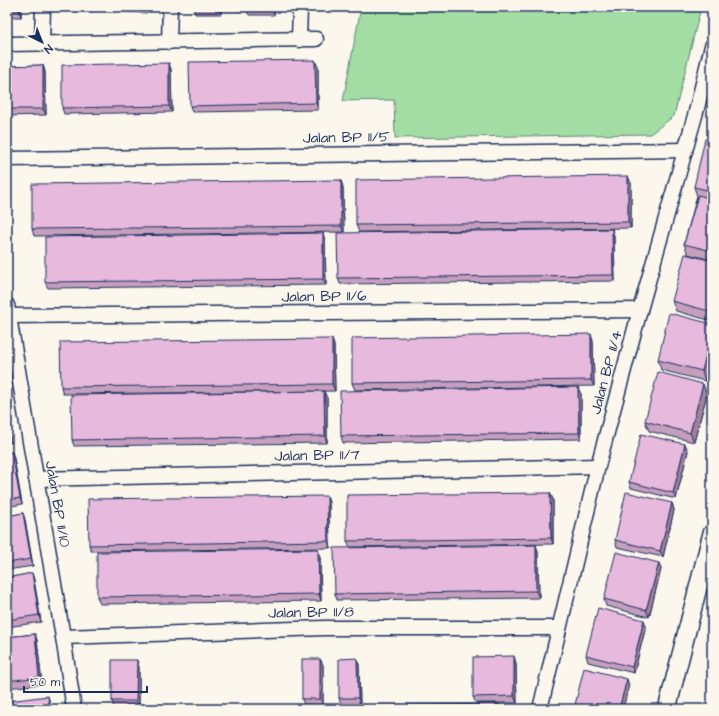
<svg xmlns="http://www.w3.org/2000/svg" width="719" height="716" font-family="'Architects Daughter',sans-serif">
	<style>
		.green { fill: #a3dda3; stroke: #5f8680 }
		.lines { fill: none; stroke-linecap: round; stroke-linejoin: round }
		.minor-casing { stroke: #1b2f5e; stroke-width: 17 }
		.tertiary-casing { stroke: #1b2f5e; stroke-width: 20 }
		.minor { stroke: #fbf7ec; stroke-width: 14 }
		.tertiary { stroke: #fbf7ec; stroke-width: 17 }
		.wall { fill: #c69fbe; stroke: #1b2f5e }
		.shaded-wall { fill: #a1829b; stroke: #1b2f5e }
		.building { fill: #e6b9dd; stroke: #1b2f5e }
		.labels { text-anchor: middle; stroke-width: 3; stroke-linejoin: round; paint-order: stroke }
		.street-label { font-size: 15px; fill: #1b2f5e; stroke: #fbf7ec }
	</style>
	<rect width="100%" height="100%" fill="#fbf7ec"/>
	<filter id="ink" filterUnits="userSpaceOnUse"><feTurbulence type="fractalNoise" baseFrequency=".025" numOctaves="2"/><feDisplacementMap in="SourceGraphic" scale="8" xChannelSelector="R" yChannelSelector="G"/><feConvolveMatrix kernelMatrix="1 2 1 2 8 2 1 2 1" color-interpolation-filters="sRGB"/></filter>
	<g filter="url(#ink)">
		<polygon class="green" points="361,7 701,7 674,116 650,134 395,138 394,100 343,101"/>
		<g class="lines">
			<g class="minor-casing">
				<g id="minor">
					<polyline points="299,40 300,7"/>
					<polyline points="169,42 170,7"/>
					<polyline points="7,44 316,39"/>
					<polyline points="42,44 43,7"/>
					<polyline points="7,159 685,150"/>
					<polyline points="7,305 63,637 74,709"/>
					<polyline points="9,316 640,310"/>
					<polyline points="36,479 598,466"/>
					<polyline points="63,637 325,628 559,628"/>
					<polyline points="540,709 598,466 640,310 696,112 712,46"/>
				</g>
			</g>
			<g class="tertiary-casing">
				<polyline id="tertiary" points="667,709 712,533"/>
			</g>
			<use href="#minor" class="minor"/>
			<use href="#tertiary" class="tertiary"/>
		</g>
		<g class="wall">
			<rect x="7" y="7" width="14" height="10"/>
			<polygon points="67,7 147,7 147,13 122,12 120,8 94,8 94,11 69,11"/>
			<polygon points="193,7 274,7 274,15 249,15 247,11 221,10 221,14 195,14"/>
			<polygon points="43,65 45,72 46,115 7,116 7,66"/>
			<polygon points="318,67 318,110 192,112 190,106"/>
			<polygon points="171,69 172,112 64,114 62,108"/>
			<polygon points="712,111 712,136 708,126"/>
			<polygon points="712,141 712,260 688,254 684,244 697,196 694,187"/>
			<polygon points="631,183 631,228 359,232 356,225"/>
			<polygon points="343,187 344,232 34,236 32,229"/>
			<polygon points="612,229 614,236 615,281 340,284 338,278"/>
			<polygon points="325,240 326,285 48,288 45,282"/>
			<polygon points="712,261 712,321 676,311 672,301"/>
			<polygon points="712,324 712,354 705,381 661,370 658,360"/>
			<polygon points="593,341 594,386 355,390 352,383"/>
			<polygon points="334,345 335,391 63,394 61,387"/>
			<polygon points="581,394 581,439 343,443 341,436"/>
			<polygon points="707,394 694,442 649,431 645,421"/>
			<polygon points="327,398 327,443 74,446 72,440"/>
			<polygon points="7,417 11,443 7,444"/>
			<polygon points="685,444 688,451 676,499 631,488 629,482"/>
			<polygon points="12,452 14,459 22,504 7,507 7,453"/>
			<polygon points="553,499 553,544 350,547 347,541"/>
			<polygon points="329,502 330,548 91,551 89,545"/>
			<polygon points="672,503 674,510 663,557 617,547 615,540"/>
			<polygon points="23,513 25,520 33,566 7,570 7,516"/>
			<polygon points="536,545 538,552 539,598 337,600 335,594"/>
			<polygon points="320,556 321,601 100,604 97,597"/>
			<polygon points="659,563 661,569 649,617 606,606 604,599"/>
			<polygon points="32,573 34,580 41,622 7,627 7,578"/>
			<polygon points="646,626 634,673 588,662 586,655"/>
			<polygon points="35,634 37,640 42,684 7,688 7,637"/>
			<polygon points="357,658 359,665 360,705 341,705 339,698"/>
			<polygon points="320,659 323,665 323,705 304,705 302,699"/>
			<polygon points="516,663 517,703 476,703 473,697"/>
			<polygon points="139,667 139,708 114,708 112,701"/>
		</g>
		<g class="shaded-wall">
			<polygon points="19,7 21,7 21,17 19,10"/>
			<polygon points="145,7 147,7 147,13"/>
			<polygon points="219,7 220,7 221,10 221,14"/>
			<polygon points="272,7 274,7 274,15 272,9"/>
			<polygon points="315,60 318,67 318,110 316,103"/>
			<polygon points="169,63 171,69 172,112 169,106"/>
			<polygon points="43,65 45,72 46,115 43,109"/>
			<polygon points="628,176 631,183 631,228 628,222"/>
			<polygon points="341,180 343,187 344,232 341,226"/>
			<polygon points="612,229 614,236 615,281 613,275"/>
			<polygon points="323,233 325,240 326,285 323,279"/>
			<polygon points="712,330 712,354 705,381 702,371"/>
			<polygon points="591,334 593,341 594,386 591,380"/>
			<polygon points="332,339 334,345 335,391 332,384"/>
			<polygon points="703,384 707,394 694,442 690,433"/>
			<polygon points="578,387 581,394 581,439 579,433"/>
			<polygon points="324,391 327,398 327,443 325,436"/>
			<polygon points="7,417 11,443 9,437 7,425"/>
			<polygon points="685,444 688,451 676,499 673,493"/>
			<polygon points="12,452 14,459 22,504 20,498"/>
			<polygon points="550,493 553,499 553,544 551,538"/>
			<polygon points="327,496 329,502 330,548 328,541"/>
			<polygon points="672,503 674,510 663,557 660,551"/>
			<polygon points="23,513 25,520 33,566 31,559"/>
			<polygon points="536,545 538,552 539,598 536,591"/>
			<polygon points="318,549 320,556 321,601 319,594"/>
			<polygon points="659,563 661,569 649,617 646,610"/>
			<polygon points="32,573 34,580 41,622 39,615"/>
			<polygon points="644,620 646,626 634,673 632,667"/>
			<polygon points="35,634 37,640 42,684 39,677"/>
			<polygon points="514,656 516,663 517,703 514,696"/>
			<polygon points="357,658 359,665 360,705 358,698"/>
			<polygon points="320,659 323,665 323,705 320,699"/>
			<polygon points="137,660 139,667 139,708 136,701"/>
			<polygon points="627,679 629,685 623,709 619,709"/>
			<polygon points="48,696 50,703 51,709 49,709"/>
		</g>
		<g class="building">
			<rect x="7" y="7" width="12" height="3"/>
			<polygon points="246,7 272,7 272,9 246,8"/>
			<polygon points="315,60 316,103 190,106 189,62"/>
			<polygon points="169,63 169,106 62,108 62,65"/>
			<polygon points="43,65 43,109 7,109 7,66"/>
			<polygon points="712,111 712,127 708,126"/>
			<polygon points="705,139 712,141 712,191 694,187"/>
			<polygon points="628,176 628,222 356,225 356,180"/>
			<polygon points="341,180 341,226 32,229 32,184"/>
			<polygon points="698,195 712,199 712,251 684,244"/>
			<polygon points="612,229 613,275 338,278 337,233"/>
			<polygon points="323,233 323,279 45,282 45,237"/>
			<polygon points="685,254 712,261 712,312 672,301"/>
			<polygon points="669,313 712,324 712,330 702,371 658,360"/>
			<polygon points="591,334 591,380 352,383 352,338"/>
			<polygon points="332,339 332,384 61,387 60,342"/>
			<polygon points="658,372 703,384 690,433 645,421"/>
			<polygon points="578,387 579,433 341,436 340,391"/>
			<polygon points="324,391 325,436 72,440 71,395"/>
			<polygon points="7,425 9,437 7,437"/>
			<polygon points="641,434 685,444 673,493 629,482"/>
			<polygon points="12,452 20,498 7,500 7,453"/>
			<polygon points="626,492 672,503 660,551 615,540"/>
			<polygon points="550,493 551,538 347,541 347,495"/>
			<polygon points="327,496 328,541 89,545 88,499"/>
			<polygon points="23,513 31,559 7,563 7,516"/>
			<polygon points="536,545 536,591 335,594 334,548"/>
			<polygon points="318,549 319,594 97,597 97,552"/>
			<polygon points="616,552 659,563 646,610 604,599"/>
			<polygon points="32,573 39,615 7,620 7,578"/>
			<polygon points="598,608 644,620 632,667 586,655"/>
			<polygon points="35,634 39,677 7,681 7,637"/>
			<polygon points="514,656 514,696 473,697 473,657"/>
			<polygon points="357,658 358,698 339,698 339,659"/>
			<rect x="302" y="659" width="18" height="40"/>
			<polygon points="112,660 137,660 136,701 112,701"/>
			<polygon points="584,668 627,679 619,709 574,709"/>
			<polygon points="48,696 49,709 9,709 8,701"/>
			<polygon points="499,704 499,709 340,709 340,706"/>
			<polygon points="329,706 329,709 121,709"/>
		</g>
	</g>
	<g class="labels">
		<g class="street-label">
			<text transform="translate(346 137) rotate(-1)" y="5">Jalan BP 11/5</text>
			<text transform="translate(324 296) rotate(-1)" y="5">Jalan BP 11/6</text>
			<text transform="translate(606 372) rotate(-75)" y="5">Jalan BP 11/4</text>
			<text transform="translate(317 455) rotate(-1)" y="5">Jalan BP 11/7</text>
			<text transform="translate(58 504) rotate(80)" y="5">Jalan BP 11/10</text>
			<text transform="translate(311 612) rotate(-1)" y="5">Jalan BP 11/8</text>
		</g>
	</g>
	<rect width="719" height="716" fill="none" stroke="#fbf7ec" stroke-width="24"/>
	<rect x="12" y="12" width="695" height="692" fill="none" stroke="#1b2f5e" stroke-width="1.5" filter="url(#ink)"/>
	<g transform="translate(42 42) rotate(137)" stroke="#fbf7ec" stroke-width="3" paint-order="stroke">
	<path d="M0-3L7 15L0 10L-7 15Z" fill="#1b2f5e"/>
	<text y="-6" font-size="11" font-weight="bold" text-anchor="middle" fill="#1b2f5e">N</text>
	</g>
	<path d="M24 686v6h123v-6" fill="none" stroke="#1b2f5e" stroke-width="2"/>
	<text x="30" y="686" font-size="12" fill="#1b2f5e" stroke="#fbf7ec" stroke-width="3" paint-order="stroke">50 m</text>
</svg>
